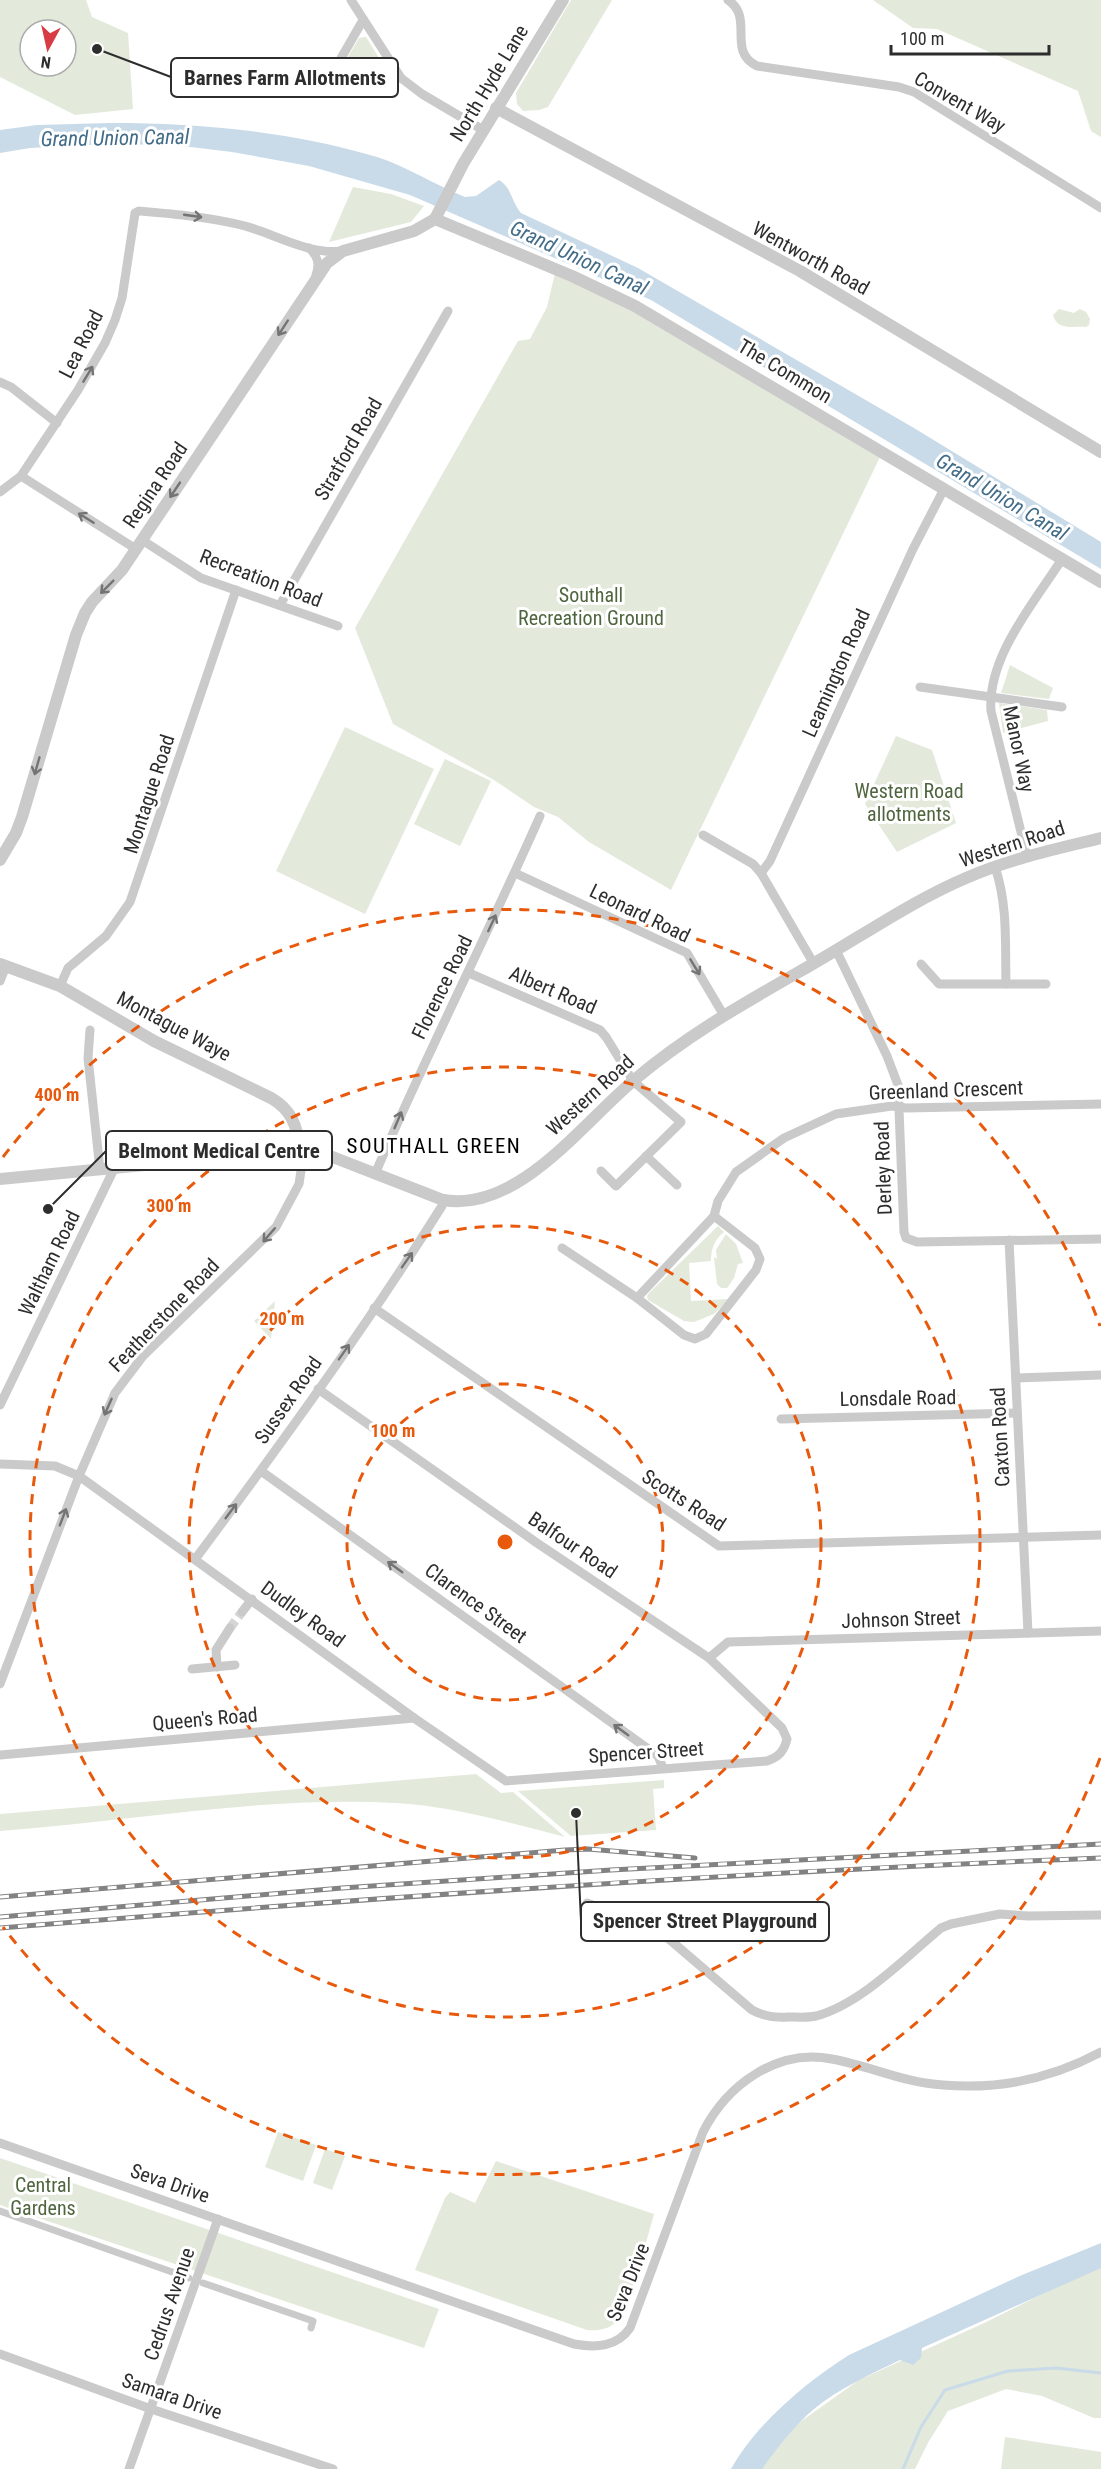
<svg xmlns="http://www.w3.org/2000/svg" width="1101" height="2469" font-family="'Roboto Condensed',sans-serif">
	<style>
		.green { fill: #e3e9db; fill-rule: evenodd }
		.water { fill: #c9dbe8 }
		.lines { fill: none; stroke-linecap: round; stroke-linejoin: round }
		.stream { stroke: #c9dbe8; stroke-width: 3 }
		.minor-tunnel { stroke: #d5d5d5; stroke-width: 9; stroke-dasharray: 9 4.5; stroke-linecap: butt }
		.pedestrian { stroke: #cacaca; stroke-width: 7 }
		.minor { stroke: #cacaca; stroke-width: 9 }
		.tertiary { stroke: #cacaca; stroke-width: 12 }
		.rail-casing { stroke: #828282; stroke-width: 5 }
		.rail { stroke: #fff; stroke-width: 3; stroke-dasharray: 9; stroke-linecap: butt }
		.oneway { stroke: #747474 }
		.ring { fill: none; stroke: #e8590c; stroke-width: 3; stroke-dasharray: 10 8 }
		.labels { text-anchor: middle; stroke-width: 6; stroke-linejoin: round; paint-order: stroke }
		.street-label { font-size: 20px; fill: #2d2d2d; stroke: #fff }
		.park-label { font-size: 20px; fill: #4f653e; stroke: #fff }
		.water-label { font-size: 21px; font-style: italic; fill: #426c88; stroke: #fff }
		.neighbourhood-label { font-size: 21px; letter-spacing: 1.5px; fill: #000; stroke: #fff }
		.centre { fill: #e8590c; stroke: #fff; stroke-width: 3 }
		.ring-label { font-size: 18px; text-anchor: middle; font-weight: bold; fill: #e8590c; stroke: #fff; stroke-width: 6; stroke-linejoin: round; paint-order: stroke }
		.leader { fill: none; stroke: #2d2d2d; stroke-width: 2 }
		.callout-dot { fill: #2d2d2d; stroke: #fff; stroke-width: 2 }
		.callout { fill: #fff; stroke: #2d2d2d; stroke-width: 2 }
		.callout-label { font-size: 21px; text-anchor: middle; font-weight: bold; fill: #2d2d2d }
	</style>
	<rect width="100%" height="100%" fill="#fff"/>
	<g class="green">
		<path d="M0,0H86L92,17L128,33L133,109L75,115L0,77ZM30,30H66V66H30Z"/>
		<polygon points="571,0 612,0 548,107 539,110 523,111 517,104 516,93"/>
		<polygon points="873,0 1101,0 1101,137 1091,131 1078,91 937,29 913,28"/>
		<polygon points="364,37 366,37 384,66 382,71 350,70 345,68 345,62 359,38"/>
		<polygon points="353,187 391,194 424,206 411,222 329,242"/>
		<polygon points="555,273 633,308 882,453 671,890 589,842 558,817 534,807 494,780 393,724 355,628 518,341 530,339 547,307"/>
		<path d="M1059,309L1074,313L1080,309L1086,312L1090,319L1089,325L1086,327C1073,326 1057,331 1053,315Z"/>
		<polygon points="1010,665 1053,688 1049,699 1001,693"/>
		<polygon points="999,703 1047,710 1048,721 1003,733"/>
		<polygon points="345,727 434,769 365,914 276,871"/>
		<polygon points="896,736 932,750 956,823 897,852 865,804"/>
		<polygon points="445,759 491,781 460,846 414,824"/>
		<path d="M718,1226L724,1232C714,1240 711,1249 711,1261L689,1263L691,1301L729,1299L714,1314L694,1322L684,1321L648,1300L647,1296L649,1293Z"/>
		<polygon points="726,1234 736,1244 743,1263 738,1264 734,1278 727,1288 721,1288 717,1284 714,1257 717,1259 716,1250"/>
		<polygon points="275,1301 271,1339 254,1321"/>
		<path d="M476,1774L501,1793L513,1792L565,1837C510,1823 453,1806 395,1803C264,1796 131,1821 0,1831V1814Z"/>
		<polygon points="664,1780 664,1788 653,1789 656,1830 571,1836 518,1791"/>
		<polygon points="278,2132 316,2145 303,2181 265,2167"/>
		<polygon points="325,2149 345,2156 332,2190 313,2183"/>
		<polygon points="0,2158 439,2309 424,2348 0,2205"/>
		<path d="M496,2161L654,2214C648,2235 629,2309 617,2321C608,2330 598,2331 587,2330L415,2270L445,2198L450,2192L475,2203Z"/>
		<polygon points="1101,2265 1101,2418 1094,2418 1042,2396 1006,2389 948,2411 929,2441 915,2469 761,2469 786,2432 859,2380 982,2324"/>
		<polygon points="1005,2437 1101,2452 1101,2469 1001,2469"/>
	</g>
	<g class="water">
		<path d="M110,123C200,123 290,131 377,157C408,167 435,185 465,197L476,196L499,180C512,188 511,201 521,213L638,268L914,428L1101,542V569L651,300L410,195L309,166L232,152L174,145L108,144L30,148L0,153V130L37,125Z"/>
		<path d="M1101,2243V2268L922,2348L921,2358L913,2365L900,2360C872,2374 839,2388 814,2409C794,2426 777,2448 762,2469H731C756,2424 806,2382 849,2355L1022,2275Z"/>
	</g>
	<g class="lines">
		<polyline class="stream" points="903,2469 921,2427 945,2390 1008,2371 1056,2368 1101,2373"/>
		<polyline class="minor-tunnel" points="230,1628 242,1612"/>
		<g class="pedestrian">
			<polyline points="0,2211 189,2278"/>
			<polyline points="203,2283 313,2321 311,2328"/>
		</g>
		<g class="minor">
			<polyline points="351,0 401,78 422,94 483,130"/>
			<path d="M728,0C755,18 726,51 757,66L899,87L914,92L1101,208"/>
			<polyline points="200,65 401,78"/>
			<polyline points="332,74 363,20"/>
			<path d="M309,248C318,256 320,264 316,275"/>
			<polyline points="0,382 11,387 57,423"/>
			<polyline points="21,476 136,549"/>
			<path d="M0,492L21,476L78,390L105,343L115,320L122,298L135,213L139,211C174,214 210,217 245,226C277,235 308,255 343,251"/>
			<polyline points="142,540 201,578 338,626"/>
			<polyline points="280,605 448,311"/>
			<polyline points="920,687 1062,707"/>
			<polyline points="703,835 753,864 761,873 814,964"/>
			<path d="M1027,856L991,711C987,657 1034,603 1062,559"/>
			<path d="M995,867C1008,905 1005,944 1006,984"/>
			<polyline points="515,873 687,953 723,1014"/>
			<polyline points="761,873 770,861 913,549 944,489"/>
			<polyline points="836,950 887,1056 898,1085 904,1232 906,1238 917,1242 1101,1239"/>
			<polyline points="921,964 939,984 1046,984"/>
			<polyline points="469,973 600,1030 606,1037 633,1081 681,1122 616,1186 601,1171"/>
			<polyline points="0,981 6,966"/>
			<polyline points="60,986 68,968 106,936 130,902 236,590"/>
			<polyline points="90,1030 88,1058 100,1170"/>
			<polyline points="646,1156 677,1185"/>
			<path d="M375,1174C427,1053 487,936 540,816"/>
			<polyline points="714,1216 718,1201 736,1172 784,1138 836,1114 892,1106 906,1108 1101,1104"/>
			<polygon points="714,1216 755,1248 760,1259 756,1270 706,1334 695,1339 684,1335 637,1298"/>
			<polyline points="1009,1240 1028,1633"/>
			<polyline points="562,1248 637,1298"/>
			<polyline points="374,1308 719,1546 1101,1535"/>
			<polyline points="1016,1378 1101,1375"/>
			<polyline points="0,1405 114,1169"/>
			<polyline points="781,1419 1017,1413"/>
			<path d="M0,1464L55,1466L79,1476L414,1718L506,1781L767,1761C779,1757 784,1751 787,1739L782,1728L709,1658L537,1543L318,1389"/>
			<polyline points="261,1471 658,1756 663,1768"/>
			<path d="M196,1558C281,1444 366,1327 442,1206L443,1200"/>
			<polyline points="242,1612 252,1599"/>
			<polyline points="709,1658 728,1642 1101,1631"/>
			<polyline points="217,1667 216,1650 230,1628"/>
			<polyline points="192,1669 235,1665"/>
			<polyline points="0,1684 79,1476 115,1393 143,1356 276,1227 299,1184 302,1164 300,1150"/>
			<polyline points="0,1755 414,1718"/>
			<path d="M587,1903L637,1921L663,1934L752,2010C763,2016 776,2018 788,2017C797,2017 807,2018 816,2016C861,2004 906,1957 941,1928L951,1924L1000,1914L1028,1916L1101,1915"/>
			<path d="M0,2143L574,2344C596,2348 617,2347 630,2328L703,2132C727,2085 777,2048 832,2059C870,2066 905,2083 943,2085C1000,2090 1051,2079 1101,2052"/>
			<polyline points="0,2354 151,2409 333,2469"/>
			<polyline points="129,2469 218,2219"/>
		</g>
		<g class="tertiary">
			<polyline points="496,108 800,271 1101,452"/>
			<polyline points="435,219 572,276 635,306 1101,582"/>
			<polyline points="0,860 16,833 22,817 76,635 85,613 92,602 122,570 327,263 343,251 414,231 435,219 463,164 563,0"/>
			<path d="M0,964L60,986L154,1041L271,1098C292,1110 297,1126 300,1150"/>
			<path d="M0,1179L300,1150L325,1154L443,1200C517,1213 582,1124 633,1081C688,1034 748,1001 811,965C862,936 912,901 966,878C1009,859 1056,849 1101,838"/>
		</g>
		<g class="rail-casing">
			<g id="rail">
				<polyline points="0,1897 565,1850 588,1849 695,1858"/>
				<polyline points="0,1917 342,1888 611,1870 1101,1844"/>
				<path d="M0,1928C367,1898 733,1872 1101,1858"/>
			</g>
		</g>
		<use href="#rail" class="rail"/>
	</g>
	<defs><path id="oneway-shaft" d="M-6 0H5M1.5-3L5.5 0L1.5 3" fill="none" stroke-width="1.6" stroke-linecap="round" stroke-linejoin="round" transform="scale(1.5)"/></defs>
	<g class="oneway">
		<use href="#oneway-shaft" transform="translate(193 216) rotate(8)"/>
		<use href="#oneway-shaft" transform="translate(283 328) rotate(123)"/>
		<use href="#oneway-shaft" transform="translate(88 374) rotate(-59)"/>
		<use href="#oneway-shaft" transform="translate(175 490) rotate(124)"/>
		<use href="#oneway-shaft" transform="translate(86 518) rotate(-148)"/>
		<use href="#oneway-shaft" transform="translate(107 587) rotate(135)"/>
		<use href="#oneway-shaft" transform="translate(37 766) rotate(106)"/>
		<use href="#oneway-shaft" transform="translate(492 923) rotate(-65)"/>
		<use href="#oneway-shaft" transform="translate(695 967) rotate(59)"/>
		<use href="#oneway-shaft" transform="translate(398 1120) rotate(-67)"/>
		<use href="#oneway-shaft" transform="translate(269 1235) rotate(131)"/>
		<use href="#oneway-shaft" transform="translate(407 1260) rotate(-55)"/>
		<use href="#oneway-shaft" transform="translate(344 1352) rotate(-55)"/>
		<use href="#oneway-shaft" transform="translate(108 1407) rotate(114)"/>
		<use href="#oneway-shaft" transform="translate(231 1511) rotate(-53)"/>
		<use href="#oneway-shaft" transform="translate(63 1517) rotate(-69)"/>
		<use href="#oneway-shaft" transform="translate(395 1567) rotate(-144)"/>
		<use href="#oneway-shaft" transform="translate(621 1730) rotate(-144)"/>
	</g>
	<g class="ring">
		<circle cx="505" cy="1542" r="158"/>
		<circle cx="505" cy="1542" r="316"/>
		<circle cx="505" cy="1542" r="475"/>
		<path d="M1100 1758A633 633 0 0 1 3 1927M3 1157A633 633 0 0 1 1100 1326"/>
	</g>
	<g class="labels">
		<g class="street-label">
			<text transform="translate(489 83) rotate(-59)" y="7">North Hyde Lane</text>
			<text transform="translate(960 102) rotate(30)" y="7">Convent Way</text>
			<text transform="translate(811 258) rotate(29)" y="7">Wentworth Road</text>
			<text transform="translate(81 344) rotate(-63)" y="7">Lea Road</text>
			<text transform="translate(785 371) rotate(31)" y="7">The Common</text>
			<text transform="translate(348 449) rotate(-60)" y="7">Stratford Road</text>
			<text transform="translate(155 485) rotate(-56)" y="7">Regina Road</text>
			<text transform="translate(261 578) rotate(21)" y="7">Recreation Road</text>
			<text transform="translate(836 673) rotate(-66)" y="7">Leamington Road</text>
			<text transform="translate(1019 749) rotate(78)" y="7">Manor Way</text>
			<text transform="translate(149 794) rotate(-72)" y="7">Montague Road</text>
			<text transform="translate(1012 844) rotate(-18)" y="7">Western Road</text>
			<text transform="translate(640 913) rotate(26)" y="7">Leonard Road</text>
			<text transform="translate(442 987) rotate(-64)" y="7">Florence Road</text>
			<text transform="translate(553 990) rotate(23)" y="7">Albert Road</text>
			<text transform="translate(174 1026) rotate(28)" y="7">Montague Waye</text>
			<text transform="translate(946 1090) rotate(-2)" y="7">Greenland Crescent</text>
			<text transform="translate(590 1095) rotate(-42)" y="7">Western Road</text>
			<text transform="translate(883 1168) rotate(-92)" y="7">Derley Road</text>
			<text transform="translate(49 1263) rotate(-64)" y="7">Waltham Road</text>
			<text transform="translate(164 1315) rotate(-46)" y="7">Featherstone Road</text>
			<text transform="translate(898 1398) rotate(-1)" y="7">Lonsdale Road</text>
			<text transform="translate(288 1400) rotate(-55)" y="7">Sussex Road</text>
			<text transform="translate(1000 1437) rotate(-93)" y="7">Caxton Road</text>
			<text transform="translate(684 1500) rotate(33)" y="7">Scotts Road</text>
			<text transform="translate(573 1545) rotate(34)" y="7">Balfour Road</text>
			<text transform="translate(476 1603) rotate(36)" y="7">Clarence Street</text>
			<text transform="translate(303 1614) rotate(36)" y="7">Dudley Road</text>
			<text transform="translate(901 1619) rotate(-2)" y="7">Johnson Street</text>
			<text transform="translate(205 1719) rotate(-5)" y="7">Queen's Road</text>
			<text transform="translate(646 1752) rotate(-4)" y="7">Spencer Street</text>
			<text transform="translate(170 2183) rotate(19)" y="7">Seva Drive</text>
			<text transform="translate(628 2282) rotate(-68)" y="7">Seva Drive</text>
			<text transform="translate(169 2304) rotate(-71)" y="7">Cedrus Avenue</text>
			<text transform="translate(172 2396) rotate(19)" y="7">Samara Drive</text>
		</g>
		<g class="park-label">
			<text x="591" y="602">Southall<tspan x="591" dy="23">Recreation Ground</tspan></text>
			<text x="909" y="798">Western Road<tspan x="909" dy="23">allotments</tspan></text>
			<text x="43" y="2192">Central<tspan x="43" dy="23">Gardens</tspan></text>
		</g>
		<g class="water-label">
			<text transform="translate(115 138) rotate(-1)" y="7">Grand Union Canal</text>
			<text transform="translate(579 258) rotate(25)" y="7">Grand Union Canal</text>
			<text transform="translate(1002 497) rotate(31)" y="7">Grand Union Canal</text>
		</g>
		<g class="neighbourhood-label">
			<text x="434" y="1153">SOUTHALL GREEN</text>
		</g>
	</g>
	<circle cx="505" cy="1542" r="9" class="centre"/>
	<g class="ring-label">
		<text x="57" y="1101">400 m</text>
		<text x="169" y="1212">300 m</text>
		<text x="282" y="1325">200 m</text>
		<text x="393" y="1437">100 m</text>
	</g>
	<path class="leader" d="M97 49L171 77M48 1209L106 1151M576 1813L581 1921"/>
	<g class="callout-dot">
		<circle cx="97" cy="49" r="6"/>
		<circle cx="48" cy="1209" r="6"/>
		<circle cx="576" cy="1813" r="6"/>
	</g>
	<g class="callout">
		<rect x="171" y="58" width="227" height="39" rx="6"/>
		<rect x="106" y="1131" width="226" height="39" rx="6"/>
		<rect x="581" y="1902" width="248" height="39" rx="6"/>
	</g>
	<g class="callout-label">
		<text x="285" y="85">Barnes Farm Allotments</text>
		<text x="219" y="1158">Belmont Medical Centre</text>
		<text x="705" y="1928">Spencer Street Playground</text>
	</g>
	<g transform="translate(48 48) rotate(188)"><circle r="28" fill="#ffffff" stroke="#ababab" stroke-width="1.5"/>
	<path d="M0-4.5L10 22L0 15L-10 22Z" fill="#d73c45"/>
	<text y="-9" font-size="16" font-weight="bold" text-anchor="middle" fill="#2d2d2d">N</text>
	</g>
	<path d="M891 45v9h158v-9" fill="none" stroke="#2d2d2d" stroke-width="3"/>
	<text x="900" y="45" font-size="18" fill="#2d2d2d" stroke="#ffffff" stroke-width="4.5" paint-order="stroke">100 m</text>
</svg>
